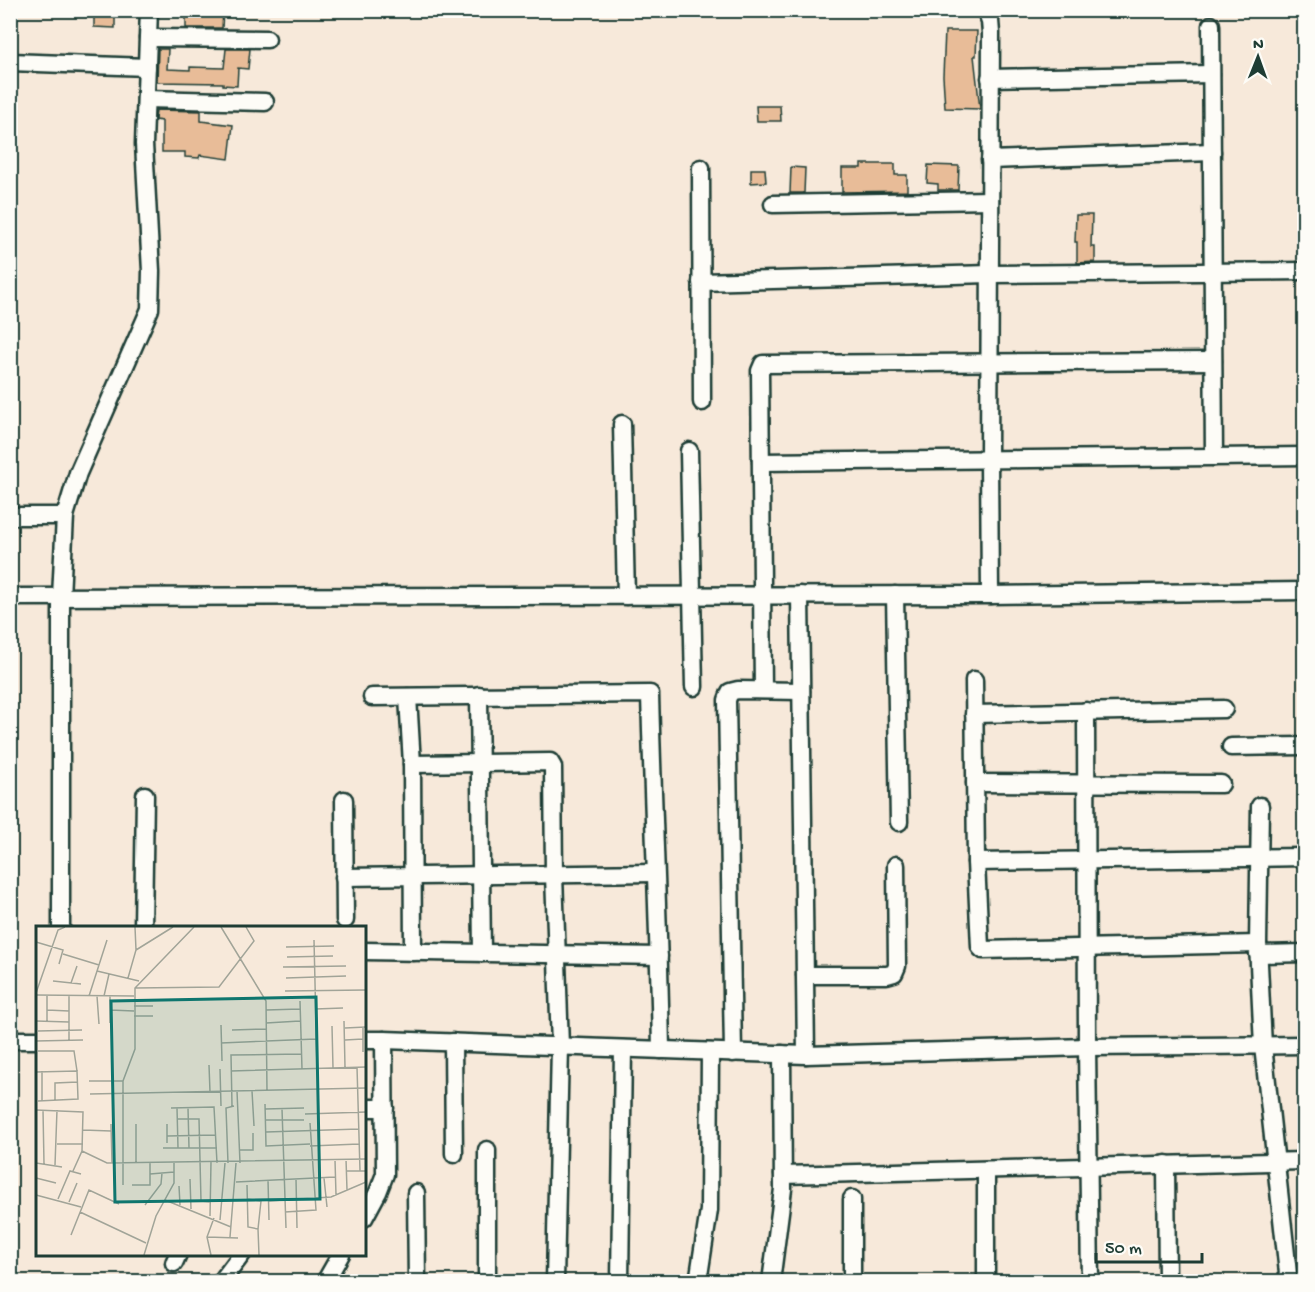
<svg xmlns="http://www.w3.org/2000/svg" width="1315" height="1292" font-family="'Gochi Hand',sans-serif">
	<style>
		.building { fill: #e8bc98; stroke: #1f3d34; stroke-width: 1.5 }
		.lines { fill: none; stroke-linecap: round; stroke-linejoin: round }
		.minor-casing { stroke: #1f3d34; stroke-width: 21 }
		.minor { stroke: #fdfcf7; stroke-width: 16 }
		.inset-road { fill: none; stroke: #a1a498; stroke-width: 1.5 }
		.view { fill: #0f766e; fill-opacity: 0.15; stroke: #0f766e; stroke-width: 3 }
		.inset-edge { fill: none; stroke: #1f3d34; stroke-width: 3 }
	</style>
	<rect width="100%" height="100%" fill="#f7e9da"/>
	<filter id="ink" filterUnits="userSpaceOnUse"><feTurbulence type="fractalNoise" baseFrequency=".0167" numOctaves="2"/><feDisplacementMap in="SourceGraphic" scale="12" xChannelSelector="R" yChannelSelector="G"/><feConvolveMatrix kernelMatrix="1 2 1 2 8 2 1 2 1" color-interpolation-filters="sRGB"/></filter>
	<g filter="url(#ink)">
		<g class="building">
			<polygon points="94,10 115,10 115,28 94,27"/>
			<polygon points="191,10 223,10 222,28 186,28 186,13 191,13"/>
			<polygon points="945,31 977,31 976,56 974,56 980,109 945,108 943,76"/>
			<polygon points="158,49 168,49 167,69 190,70 190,67 224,68 226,49 250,49 248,69 238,68 237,86 223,85 223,83 157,82"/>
			<polygon points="756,106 780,106 781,121 757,121"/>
			<polygon points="156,110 201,111 201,121 233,125 229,159 200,155 199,158 185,157 185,152 162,152 162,121 155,120"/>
			<polygon points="861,164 895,164 895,175 907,175 907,191 842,192 842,168 861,168"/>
			<polygon points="928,165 959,166 958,190 938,190 938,184 927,183"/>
			<polygon points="791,167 805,168 804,193 790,193"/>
			<polygon points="751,169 765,169 766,182 751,183"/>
			<polygon points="1076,215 1092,215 1091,247 1095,247 1095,262 1077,263 1077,242 1075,242"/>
		</g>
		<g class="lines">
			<g class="minor-casing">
				<g id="minor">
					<polyline points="986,10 990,21 991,33 989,459 990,595"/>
					<polyline points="1211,25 1214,457"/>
					<polyline points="148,38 267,39"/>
					<polyline points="10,62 147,67"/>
					<polyline points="990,78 1211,74"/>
					<polyline points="146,99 265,102"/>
					<polyline points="990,160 1212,152"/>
					<polyline points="701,168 702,402"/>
					<polyline points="773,204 990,200"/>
					<polyline points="701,282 990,274 1304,271"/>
					<polyline points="622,424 626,596"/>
					<polyline points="689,451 694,687"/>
					<polyline points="761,462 1304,456"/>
					<polyline points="10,516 65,516"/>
					<polyline points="800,595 806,1055"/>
					<polyline points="895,595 899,822"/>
					<polyline points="10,597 990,595 1304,591"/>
					<polyline points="974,680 976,862 980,947 983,950 1258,944"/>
					<polyline points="763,690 760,371 763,364 1213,361"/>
					<polyline points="479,695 482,953"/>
					<path d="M372,697L650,694C653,813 659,931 661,1050"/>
					<polyline points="408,697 412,764 413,952"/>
					<polyline points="1086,711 1087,1047 1090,1282"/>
					<polyline points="974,714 1224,709"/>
					<polyline points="1231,747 1304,746"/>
					<polyline points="412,764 550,762 553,767 554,875 560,1046 555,1282"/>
					<polyline points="975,783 1221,784"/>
					<polyline points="344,800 345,920"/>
					<polyline points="1260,806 1258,944 1263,1046 1289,1282"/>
					<polyline points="976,862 1304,857"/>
					<polyline points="344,877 655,873"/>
					<polyline points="61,928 61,597 65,516 78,473 150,309 151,271 144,144 149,10"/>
					<polyline points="143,928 145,795"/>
					<polyline points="364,951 659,956"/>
					<polyline points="1258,954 1304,953"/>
					<polyline points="805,975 887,975 894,973 897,966 896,865"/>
					<polyline points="10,1040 38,1040"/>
					<polyline points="364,1040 384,1040 806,1055 1087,1047 1304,1045"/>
					<polyline points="453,1042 454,1154"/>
					<polyline points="733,1053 727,700 730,692 738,690 801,691"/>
					<polyline points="364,1108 385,1108"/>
					<polyline points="487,1150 487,1282"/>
					<polyline points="1166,1164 1167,1282"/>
					<polyline points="783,1175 1304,1161"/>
					<polyline points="416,1193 417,1282"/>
					<polyline points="364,1218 378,1192 385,1174 384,1040"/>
					<polyline points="174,1263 178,1254"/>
					<polyline points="221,1282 242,1254"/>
					<polyline points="325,1282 341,1254"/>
					<polyline points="620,1282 623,1049"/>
					<polyline points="698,1282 709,1210 710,1052"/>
					<polyline points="771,1282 783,1189 782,1054"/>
					<polyline points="852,1282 852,1199"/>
					<polyline points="986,1282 986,1170"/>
				</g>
			</g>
			<use href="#minor" class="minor"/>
		</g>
	</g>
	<g transform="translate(36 926)">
		<rect width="330" height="330" fill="#f7e9da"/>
		<path class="inset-road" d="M185,1L230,75L231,165M278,14L281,142M0,16L27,24L23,38M250,21L298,20M100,24L137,1M27,28L63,39M251,31L297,30M247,41L310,40M61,45L103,55M92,52L100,24L99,1M250,52L310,50M17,55L45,58M35,57L41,40M99,62L183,61L218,15L210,1M249,65L330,64M0,67L22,4L29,1M0,69L98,70M33,69V114M53,70L71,14M61,70L63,98M68,70L73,48M74,70V97M264,75L266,143M98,80H117M279,83L307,82M11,84L33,85M74,84L98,85M230,84L264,83M98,90H117M0,95L33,96M11,95V69M308,95L309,141M230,97L264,95M185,99L186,135M296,100L297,142M327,101V126M309,102L330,101M196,104L230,103M2,105L46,104M309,114L327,113M0,115L47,114M185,117L280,113M2,125H38L41,145M173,139L174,166M321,141L324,245M184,143L185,180M195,145L330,141M0,146L41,145L42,173L2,175M53,155H87M201,165L204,237M216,165L218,200M54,168L330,162M19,174V157L42,156M6,175V145M229,178L230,220L274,218M196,180L195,129L265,128M135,182L178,181L181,237M141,182L142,222M152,182L153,222M229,183L268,182M246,183L250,302M0,184L47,186L46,225L37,245M7,184L8,238M269,188L330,186M141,193H163L165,275L175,276M229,194H268M75,198L76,237M100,198V237M131,198V217M47,204L75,205M230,206L323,203M131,210L180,209M21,218H47M274,220L323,218M127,222H181M203,224H217V207M46,225L71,237L330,233M310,233L311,264M299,234L300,269M0,237L26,241M192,237L190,182L198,180M19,239L21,184M311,245H330M114,248L138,246M0,252L20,257M288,252L291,281M154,253L155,283M260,253L261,302M232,254L233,294M200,256L299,251M87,259V155L99,123V62L158,1M96,259H114V237M211,259L212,301L222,303L223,329M143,260L144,279M0,269L45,281M22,273L34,245L45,248M211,273L225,275L222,303M129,274L195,301M232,275L295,271L330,256M33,276L41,257M109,279L125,258L126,247M44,286L110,317M249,286L280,284L274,197M174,290L175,236M184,294L189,237M35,309L53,264L83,278M171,311L202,312M194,311L200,237M108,329L120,290L138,257V236M175,329L171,311L178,292"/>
		<path class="view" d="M280,71L284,273L79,276L75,75Z"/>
		<rect width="330" height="330" class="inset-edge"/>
	</g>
	<rect width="1315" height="1292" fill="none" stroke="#fdfcf7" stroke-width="36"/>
	<rect x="18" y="18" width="1279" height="1256" fill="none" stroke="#1f3d34" stroke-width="2" filter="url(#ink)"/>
	<g transform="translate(1258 57) rotate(1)" stroke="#fdfcf7" stroke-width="4.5" paint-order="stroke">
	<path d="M0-4.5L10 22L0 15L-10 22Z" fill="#1f3d34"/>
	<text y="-9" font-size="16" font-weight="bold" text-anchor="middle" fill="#1f3d34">N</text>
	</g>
	<path d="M1096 1253v9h106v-9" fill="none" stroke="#1f3d34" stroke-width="3"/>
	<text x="1105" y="1253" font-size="18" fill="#1f3d34" stroke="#fdfcf7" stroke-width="4.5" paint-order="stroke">50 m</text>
</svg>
